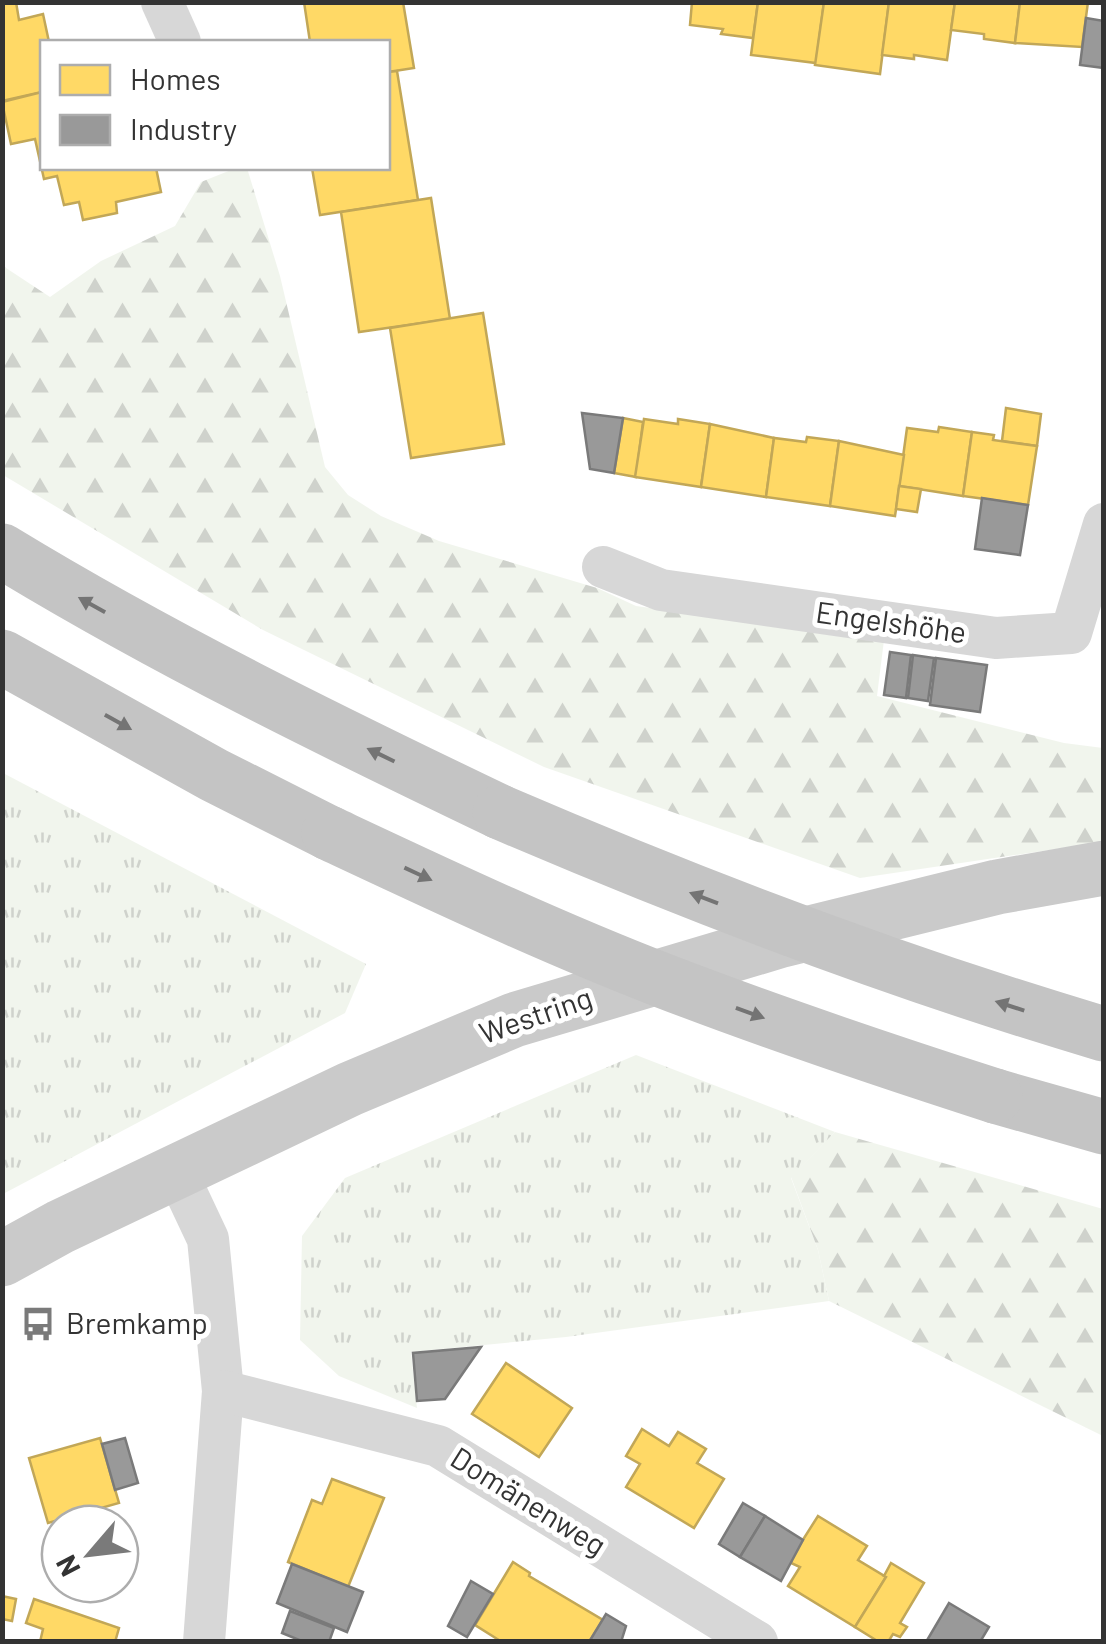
<svg xmlns="http://www.w3.org/2000/svg" width="1106" height="1644" font-family="Barlow,sans-serif">
	<style>
		.grass { fill: url(#grass-tufts) }
		.forest { fill: url(#forest-firs) }
		.homes { fill: #ffd966; stroke: #c2a757; stroke-width: 2.5 }
		.industry { fill: #999; stroke: #7a7a7a; stroke-width: 2.5 }
		.lines { fill: none; stroke-linecap: round; stroke-linejoin: round }
		.street { stroke: #d7d7d7; stroke-width: 42 }
		.primary { stroke: #cacaca; stroke-width: 55 }
		.highway { stroke: #c4c4c4; stroke-width: 55 }
		.highway-bridge { stroke: #c4c4c4; stroke-width: 55 }
		.oneway { fill: #747474 }
		.labels { text-anchor: middle; stroke-width: 10; stroke-linejoin: round; paint-order: stroke }
		.street-label { font-size: 30px; fill: #333; stroke: #fff }
		.poi-label { font-size: 30px; fill: #333; stroke: #fff; text-anchor: start }
	</style>
	<defs>
		<pattern id="grass-tufts" width="24" height="20" patternUnits="userSpaceOnUse" patternTransform="scale(2.5)"><rect width="24" height="20" fill="#f1f5ed"/><path d="M3 7l-1-3M5 7V3M7 7l1-3M15 17l-1-3M17 17v-4M19 17l1-3" fill="none" stroke="#cfd2cc"/></pattern>
		<pattern id="forest-firs" width="22" height="20" patternUnits="userSpaceOnUse" patternTransform="scale(2.5)"><rect width="22" height="20" fill="#f1f5ed"/><path d="M5 1l3.5 6h-7zM16 11l3.5 6h-7z" fill="#cfd2cc"/></pattern>
	</defs>
	<rect width="100%" height="100%" fill="#fff"/>
	<g class="grass">
		<polygon points="3,773 366,964 345,1013 3,1194"/>
		<polygon points="636,1055 835,1132 791,1178 818,1250 829,1301 566,1337 411,1352 417,1408 339,1376 300,1340 302,1236 345,1178"/>
	</g>
	<g class="forest">
		<polygon points="236,168 247,168 280,276 325,467 348,495 381,516 439,541 597,588 636,606 884,640 877,696 1064,743 1103,748 1103,842 860,878 544,767 263,630 3,475 3,266 50,297 101,261 175,226 201,182"/>
		<polygon points="835,1132 1103,1209 1103,1436 829,1301 818,1250 791,1177"/>
	</g>
	<g class="homes">
		<polygon points="2,2 16,2 19,20 43,14 49,42 42,42 42,92 2,101"/>
		<polygon points="304,2 403,2 414,68 388,72 388,42 310,42"/>
		<polygon points="692,2 758,2 753,38 721,34 723,29 690,25"/>
		<polygon points="758,2 824,2 816,63 751,55"/>
		<polygon points="824,2 889,2 880,74 815,65"/>
		<polygon points="889,2 955,2 947,60 914,55 914,59 882,55"/>
		<polygon points="955,2 1020,2 1015,43 984,39 984,34 951,30"/>
		<polygon points="1020,2 1088,2 1082,47 1015,43"/>
		<polygon points="397,71 418,200 320,215 312,168 388,168 388,72"/>
		<polygon points="42,92 42,168 156,168 161,192 116,202 117,213 83,220 79,202 64,205 57,176 44,179 35,139 11,144 2,102"/>
		<polygon points="431,198 450,319 359,332 341,212"/>
		<polygon points="483,313 504,444 411,458 390,328"/>
		<polygon points="1006,408 1041,414 1037,446 1002,441"/>
		<polygon points="623,418 643,422 636,477 614,473"/>
		<polygon points="644,419 678,424 678,419 710,424 701,487 635,477"/>
		<polygon points="710,424 774,438 766,497 701,487"/>
		<polygon points="939,427 972,432 963,496 899,486 907,428 938,432"/>
		<polygon points="972,432 994,435 993,440 1037,446 1028,505 963,496"/>
		<polygon points="807,437 839,441 830,506 766,497 774,438 806,442"/>
		<polygon points="839,441 904,455 895,516 830,506"/>
		<polygon points="899,486 921,489 917,512 896,509"/>
		<polygon points="506,1363 572,1408 539,1457 472,1414"/>
		<polygon points="642,1429 669,1446 678,1432 706,1449 697,1463 724,1479 694,1528 626,1487 640,1464 626,1456"/>
		<polygon points="100,1438 119,1503 48,1523 29,1458"/>
		<polygon points="332,1479 384,1498 348,1587 288,1562 312,1500 322,1504"/>
		<polygon points="818,1516 867,1546 858,1560 886,1577 855,1627 788,1586 800,1567 791,1563 792,1557"/>
		<polygon points="513,1562 530,1573 529,1576 603,1620 589,1642 502,1642 475,1625"/>
		<polygon points="891,1563 924,1583 900,1623 907,1627 900,1637 893,1634 888,1642 879,1642 855,1627 886,1577 884,1576"/>
		<polygon points="2,1596 16,1599 12,1621 2,1619"/>
		<polygon points="34,1599 119,1628 115,1642 40,1642 43,1629 26,1623"/>
	</g>
	<g class="industry">
		<polygon points="1086,18 1104,21 1104,68 1080,65"/>
		<polygon points="582,413 623,418 614,473 590,469"/>
		<polygon points="982,498 1028,505 1020,555 975,549"/>
		<polygon points="890,652 911,655 906,698 884,695"/>
		<polygon points="913,655 934,658 928,701 908,698"/>
		<polygon points="936,658 987,665 980,712 930,705"/>
		<polygon points="481,1347 445,1399 417,1401 413,1353"/>
		<polygon points="125,1438 138,1483 115,1490 102,1444"/>
		<polygon points="743,1503 765,1516 740,1557 719,1544"/>
		<polygon points="765,1516 803,1540 781,1581 740,1557"/>
		<polygon points="292,1564 363,1592 347,1632 277,1603"/>
		<polygon points="471,1581 493,1594 467,1637 448,1626"/>
		<polygon points="949,1603 989,1627 980,1642 926,1642"/>
		<polygon points="290,1611 334,1628 329,1642 304,1642 282,1633"/>
		<polygon points="606,1614 626,1626 621,1642 589,1642"/>
	</g>
	<g class="lines">
		<g class="street">
			<polyline points="162,2 180,42"/>
			<polyline points="603,567 661,590 996,638 1071,633 1104,524"/>
			<polyline points="176,1171 208,1239 223,1391 204,1642"/>
			<polyline points="223,1391 438,1446 757,1642"/>
		</g>
		<polyline class="primary" points="2,1259 60,1227 350,1089 514,1020 782,940 997,887 1104,868"/>
		<g class="highway">
			<path d="M2,551C163,649 331,731 500,812"/>
			<polyline points="2,657 214,775 329,833"/>
			<polyline points="995,1096 1104,1127"/>
		</g>
		<g class="highway-bridge">
			<path d="M500,812C698,897 897,973 1104,1034"/>
			<path d="M329,833C440,885 550,937 664,981C773,1023 883,1060 995,1096"/>
		</g>
	</g>
	<defs><path id="oneway-solid" d="M-6-.8H1V-3.2L6.5 0L1 3.2V.8H-6Z" transform="scale(2.5)"/></defs>
	<g class="oneway">
		<use href="#oneway-solid" transform="translate(92 605) rotate(-151)"/>
		<use href="#oneway-solid" transform="translate(118 722) rotate(29)"/>
		<use href="#oneway-solid" transform="translate(381 755) rotate(-154)"/>
		<use href="#oneway-solid" transform="translate(418 874) rotate(25)"/>
		<use href="#oneway-solid" transform="translate(704 898) rotate(-159)"/>
		<use href="#oneway-solid" transform="translate(1010 1006) rotate(-162)"/>
		<use href="#oneway-solid" transform="translate(750 1013) rotate(20)"/>
	</g>
	<defs>
		<g id="bus-bare" transform="scale(2.7)"><path d="M-5-6H5V4H4V6H2V4H-2V6H-4V4H-5ZM-3.5-4V0h7V-4ZM-3.5 1.2v1.5H-2V1.2ZM2 1.2v1.5H3.5V1.2Z" fill="#7a7a7a" stroke="#fff" stroke-width="2.5" paint-order="stroke"/></g>
	</defs>
	<g fill-rule="evenodd">
		<use href="#bus-bare" x="38" y="1324"/>
	</g>
	<g class="labels">
		<g class="street-label">
			<text transform="translate(891 623) rotate(8)" y="10">Engelshöhe</text>
			<text transform="translate(536 1016) rotate(-19)" y="10">Westring</text>
			<text transform="translate(528 1502) rotate(32)" y="10">Domänenweg</text>
		</g>
		<g class="poi-label">
			<text x="66" y="1334">Bremkamp</text>
		</g>
	</g>
	<rect width="1106" height="1644" fill="none" stroke="#333333" stroke-width="10"/>
	<rect x="40" y="40" width="350" height="130" fill="#ffffff" stroke="#adadad" stroke-width="2.5"/>
	<rect x="60" y="65" width="50" height="30" fill="#ffd966" stroke="#adadad" stroke-width="2.5"/>
	<text x="130" y="90" font-size="30" fill="#333333">Homes</text>
	<rect x="60" y="115" width="50" height="30" fill="#999999" stroke="#adadad" stroke-width="2.5"/>
	<text x="130" y="140" font-size="30" fill="#333333">Industry</text>
	<g transform="translate(90 1554) rotate(242)"><circle r="48" fill="#ffffff" stroke="#adadad" stroke-width="2.5"/>
	<path d="M0-8L18 38L0 25L-18 38Z" fill="#7a7a7a"/>
	<text y="-15" font-size="28" font-weight="bold" text-anchor="middle" fill="#333333">N</text>
	</g>
</svg>
